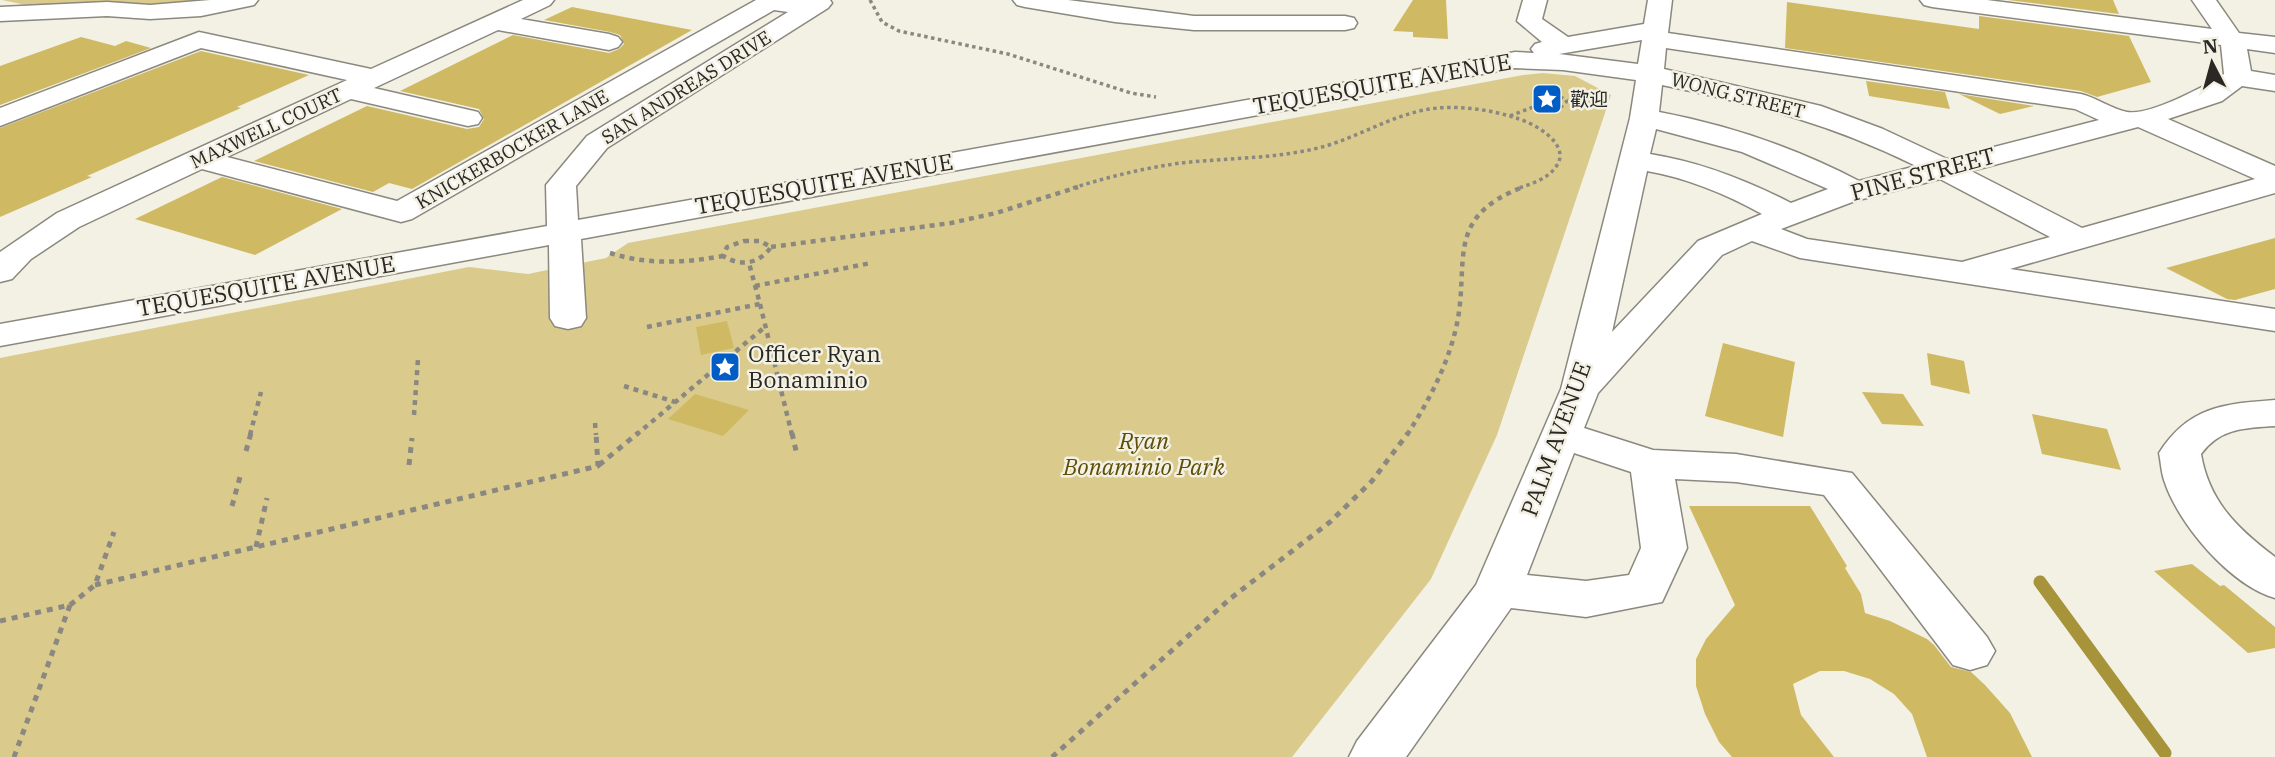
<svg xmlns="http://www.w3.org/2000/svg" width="2275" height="757" font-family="'IBM Plex Serif','Noto Sans SC',serif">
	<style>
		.green { fill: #dacb8d }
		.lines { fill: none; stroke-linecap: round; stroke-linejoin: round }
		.stream { stroke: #a7933a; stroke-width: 13 }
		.building { fill: #cfba63 }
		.minor-casing { stroke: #8b887e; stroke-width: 3 }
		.path-far2 { stroke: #8a8880; stroke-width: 3.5; stroke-dasharray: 3.5 3.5; stroke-linecap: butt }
		.path-far1 { stroke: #8a8880; stroke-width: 4.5; stroke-dasharray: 5 5; stroke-linecap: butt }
		.path { stroke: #8a8880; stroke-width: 5; stroke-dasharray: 6 6; stroke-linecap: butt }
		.minor { fill: #fff; fill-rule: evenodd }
		.labels { text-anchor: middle; stroke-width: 5; stroke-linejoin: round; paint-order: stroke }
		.far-street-label { font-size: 19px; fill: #292824; stroke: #f3f0e4 }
		.far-poi-label { font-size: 19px; fill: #292824; stroke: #f3f0e4; text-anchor: start }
		.street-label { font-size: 23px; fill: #292824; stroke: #f3f0e4 }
		.poi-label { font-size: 23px; fill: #292824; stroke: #f3f0e4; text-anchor: start }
		.park-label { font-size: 23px; font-style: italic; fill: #5c4e07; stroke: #f3f0e4 }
	</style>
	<rect width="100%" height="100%" fill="#f3f0e4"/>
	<g class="green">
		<polygon points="2,0 216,0 183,5 26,5"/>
		<polygon points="1543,73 1575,76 1611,95 1497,435 1431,579 1292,757 0,757 0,358 469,267 528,274 606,258 628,243 1523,75"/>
	</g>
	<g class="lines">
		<polyline class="stream" points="2040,582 2165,753"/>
	</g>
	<g class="building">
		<polygon points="1413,0 1446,0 1448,39 1413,37 1413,32 1393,31"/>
		<polygon points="2008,0 2113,0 2119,14"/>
		<polygon points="1787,2 1979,29 1979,16 2129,36 2151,82 2097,97 2081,91 1785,48"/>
		<polygon points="572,7 692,30 412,189 389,183 373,192 254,161 367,106 467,129 479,127 484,119 479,109 400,91 513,35 609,53 619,49 624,44 620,35 610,32 544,20"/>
		<polygon points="81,37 115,46 126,41 151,48 0,105 0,66"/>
		<polygon points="201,51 309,75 237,107 241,108 87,176 92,177 0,217 0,128"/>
		<polygon points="1866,81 1945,92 1950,109 1869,96"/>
		<polygon points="1959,94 2034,106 2000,114"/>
		<polygon points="222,177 342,209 255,255 135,219"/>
		<polygon points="2275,238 2275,289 2235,300 2227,299 2166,268"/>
		<polygon points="727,321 734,348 701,355 696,327"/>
		<polygon points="1723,343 1795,362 1783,437 1705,416"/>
		<polygon points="1927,353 1964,361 1970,394 1931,385"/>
		<polygon points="1862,392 1903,394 1924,426 1882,424"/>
		<polygon points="695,394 749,410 723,436 668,419"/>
		<polygon points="2032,414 2107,429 2121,470 2042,454"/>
		<polygon points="1689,506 1810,506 1847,566 1845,568 1861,594 1865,613 1890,621 1927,639 1934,645 1951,667 1971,672 1985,685 2010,713 2032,757 1927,757 1912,714 1894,694 1870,679 1844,671 1820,671 1793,684 1801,715 1834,757 1732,757 1719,742 1705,714 1696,686 1696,659 1706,639 1735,605"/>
		<polygon points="2192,564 2220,586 2224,585 2275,627 2275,648 2248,653 2154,571"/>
	</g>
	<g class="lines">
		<g class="minor-casing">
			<g id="minor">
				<polygon points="210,0 258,0 254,5 201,16 150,19 107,16 0,21 0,7 107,2 150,5"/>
				<path d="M523,0H554L550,5L521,19L609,34L618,37L622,42L618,47L609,50L498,30L374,88L478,112L482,118L478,124L468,126L351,99L227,157L397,201L756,0H830L832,3L828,8L607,148L576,186L578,220L1515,52L1534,53L1531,49L1535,44L1542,42L1517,21L1523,0H1547L1542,19L1568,37L1644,24L1648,0H1672L1668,33L2081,94C2097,98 2112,109 2127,112C2149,116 2206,86 2224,74L2221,45L1932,7L1924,5L1920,0H1987L2212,29L2192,0H2216L2239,33L2275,37V53L2247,49L2251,71L2275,75V91L2242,86L2222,101L2168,119L2275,166V193L2010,269L2275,309V331L1800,258L1752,241L1722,255L1598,393L1584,428L1653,450L1736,454L1852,473L1987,637L1995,651L1987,665L1970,670L1953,665L1824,495L1736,482L1675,479L1687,548L1662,602L1586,617L1511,608L1406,757H1349L1357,741L1476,585L1561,389L1630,118L1636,80L1563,70L1515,68L581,239L586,318L581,326L568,329L555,326L550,318L549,245L0,346V324L547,226L546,185L587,136L788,12L774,10L412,219L401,222L202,169L79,227L31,259L12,279L0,282V252L57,213L347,80L201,48L0,126V108L199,32L371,69ZM1642,40L1638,64L1559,54ZM1666,48L2075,109L2099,120L1947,159L1883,129L1821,106L1664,69ZM1662,85C1754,104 1831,124 1916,166L1859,181C1796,148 1728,125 1659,112ZM2138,127L2255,179L2082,228L1971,171ZM1656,129L1742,152L1828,189L1791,203C1746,180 1700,162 1650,154ZM1647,171C1687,178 1726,194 1762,214L1698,241L1612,332ZM1940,179L2050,237L1962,262L1807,239L1781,229L1855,201ZM1574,453L1631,472L1641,548L1629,575L1586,581L1527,575Z"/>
				<polygon points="1013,0 1068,0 1194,16 1345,16 1354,18 1357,23 1354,28 1345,30 1194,30 1115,22 1025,7 1017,5"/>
				<path d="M2275,400V426C2245,428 2220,428 2201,454C2209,502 2238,529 2275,557V598C2230,585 2178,524 2164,480C2161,471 2161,462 2159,453C2189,406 2224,404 2275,400Z"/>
			</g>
		</g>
		<g class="path-far2">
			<polyline points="870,0 882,22 899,31 1008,54 1131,93 1156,97"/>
			<polygon points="1547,93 1556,94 1567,101 1561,107 1541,104 1535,98"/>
			<polyline points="1510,116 1541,104"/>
			<path d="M1073,188C1108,177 1144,168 1181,163C1226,158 1273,159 1318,148C1359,138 1395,112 1438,108C1464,106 1492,110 1516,118C1534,123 1574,145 1555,168C1547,179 1531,184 1519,188"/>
		</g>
		<g class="path-far1">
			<path d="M744,241H760L771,247C759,264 741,267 723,256L727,247Z"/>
			<polyline points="771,247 951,223 996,213 1078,187"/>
			<path d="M610,253C648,265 684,263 723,256"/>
			<polyline points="755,286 871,263"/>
			<polyline points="760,304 792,435"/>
			<polyline points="647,327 760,304 749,263"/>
			<polyline points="624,386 675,402"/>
			<polyline points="414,415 418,359"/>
			<polyline points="595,423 596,435"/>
			<polyline points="250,435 261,392"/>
			<polyline points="636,435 766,326"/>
			<path d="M1407,435C1428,402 1447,367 1456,328C1471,263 1442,218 1523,187"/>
		</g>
		<g class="path">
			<polyline points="792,433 797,455"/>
			<polyline points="246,451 251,433"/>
			<polyline points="409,465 412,438"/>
			<polyline points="599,465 638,433"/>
			<polyline points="232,506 240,477"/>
			<polyline points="256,547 267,498"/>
			<polyline points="95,585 598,466 596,433"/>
			<polyline points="70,605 95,585 114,532"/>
			<polyline points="0,621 70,605 14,757"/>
			<polyline points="1052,757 1231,598 1330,522 1372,481 1408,433"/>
		</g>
		<use href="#minor" class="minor"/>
	</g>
	<defs>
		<g id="sight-square" transform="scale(1.575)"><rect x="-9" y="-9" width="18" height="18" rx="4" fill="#015dc6" stroke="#f3f0e4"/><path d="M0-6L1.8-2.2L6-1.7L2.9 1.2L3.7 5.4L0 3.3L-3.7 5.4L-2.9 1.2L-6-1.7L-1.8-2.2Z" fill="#fff"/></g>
	</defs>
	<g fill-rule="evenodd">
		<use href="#sight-square" x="1547" y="99"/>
		<use href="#sight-square" x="725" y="367"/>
	</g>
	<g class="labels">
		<g class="far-street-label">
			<text transform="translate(686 87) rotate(-32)" y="7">SAN ANDREAS DRIVE</text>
			<text transform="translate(1738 95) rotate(14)" y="7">WONG STREET</text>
			<text transform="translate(266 128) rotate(-25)" y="7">MAXWELL COURT</text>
			<text transform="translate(512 149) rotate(-30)" y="7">KNICKERBOCKER LANE</text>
		</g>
		<g class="far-poi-label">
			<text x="1570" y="106">歡迎</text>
		</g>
		<g class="street-label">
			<text transform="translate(1382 84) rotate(-10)" y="8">TEQUESQUITE AVENUE</text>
			<text transform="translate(1923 174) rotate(-15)" y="8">PINE STREET</text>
			<text transform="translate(824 184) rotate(-10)" y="8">TEQUESQUITE AVENUE</text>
			<text transform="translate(266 286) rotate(-10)" y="8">TEQUESQUITE AVENUE</text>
			<text transform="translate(1556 439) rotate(-70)" y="8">PALM AVENUE</text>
		</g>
		<g class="poi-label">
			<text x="748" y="362">Officer Ryan<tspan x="748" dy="26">Bonaminio</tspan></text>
		</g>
		<g class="park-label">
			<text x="1144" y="449">Ryan<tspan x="1144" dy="26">Bonaminio Park</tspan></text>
		</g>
	</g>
	<g transform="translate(2212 63) rotate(354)" stroke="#f3f0e4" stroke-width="5" paint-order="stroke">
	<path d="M0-5L12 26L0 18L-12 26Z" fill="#292824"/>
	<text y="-10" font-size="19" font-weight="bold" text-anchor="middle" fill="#292824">N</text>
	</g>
</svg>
